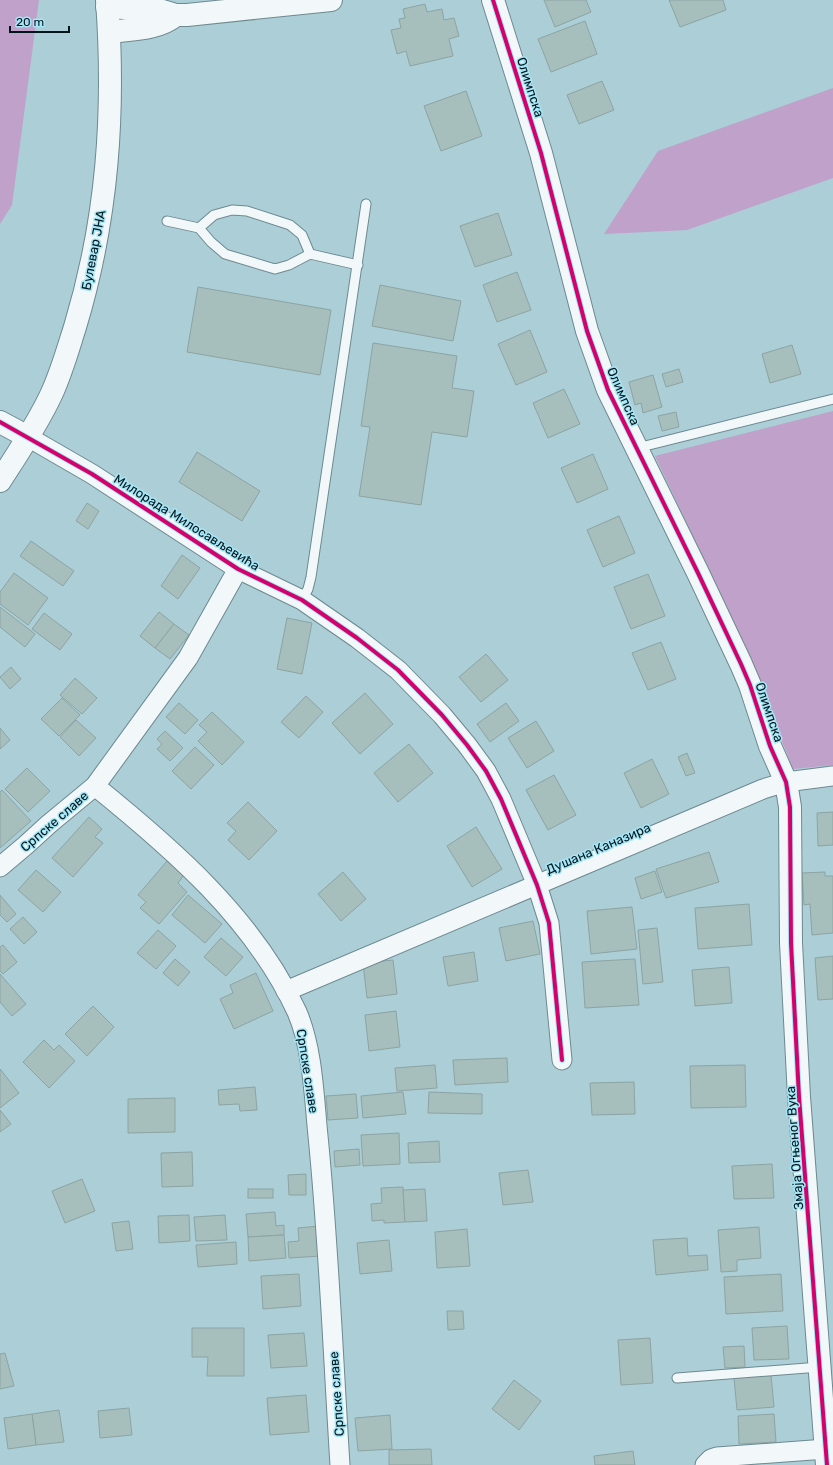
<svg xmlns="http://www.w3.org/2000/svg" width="833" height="1465" font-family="Rubik,sans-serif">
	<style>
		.green { fill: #bfa1c9 }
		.building { fill: #a6bebc; stroke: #8ca4a3 }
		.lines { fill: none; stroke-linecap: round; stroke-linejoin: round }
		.service-casing { stroke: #6d8990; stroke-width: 11 }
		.minor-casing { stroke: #6d8990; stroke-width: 21 }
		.tertiary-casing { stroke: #6d8990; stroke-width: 24 }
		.secondary-casing { stroke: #6d8990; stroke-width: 24 }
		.service { stroke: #f2f8f9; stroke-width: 9 }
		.minor { stroke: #f2f8f9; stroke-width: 19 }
		.tertiary { stroke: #f2f8f9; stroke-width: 22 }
		.secondary { stroke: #f2f8f9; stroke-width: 22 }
		.cycleway-casing { stroke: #a6e6f6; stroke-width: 6 }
		.cycleway { stroke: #d6006c; stroke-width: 4 }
		.labels { text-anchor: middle; stroke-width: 3; stroke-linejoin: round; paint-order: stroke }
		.street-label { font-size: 13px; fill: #00151b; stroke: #a6e6f6 }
	</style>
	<rect width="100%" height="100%" fill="#abced7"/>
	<g class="green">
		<polygon points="0,0 39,0 12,205 0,224"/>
		<polygon points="833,88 833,178 687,230 604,234 658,151"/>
		<polygon points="833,411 833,765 793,769 780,736 752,662 655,456"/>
	</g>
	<g class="building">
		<polygon points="544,0 586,0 591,12 555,27"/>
		<polygon points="669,0 723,0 726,10 680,27"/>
		<polygon points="425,4 427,12 442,9 444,20 454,18 459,36 449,39 453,56 410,66 406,51 397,54 391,30 401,28 399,19 405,18 403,9"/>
		<polygon points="585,21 597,54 551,72 538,39"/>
		<polygon points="602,81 614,110 579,124 567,95"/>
		<polygon points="466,91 482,136 441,151 424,106"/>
		<polygon points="498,213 512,255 475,267 460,226"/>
		<polygon points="517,272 531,310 497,322 483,285"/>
		<polygon points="380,285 461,301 453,341 372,326"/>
		<polygon points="198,287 331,310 320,375 187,352"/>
		<polygon points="530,330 547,372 516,385 498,344"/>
		<polygon points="373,343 457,356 452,388 474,391 467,437 432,432 421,505 359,496 370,427 361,426"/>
		<polygon points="792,345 801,374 770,383 762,354"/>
		<polygon points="679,369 683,382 666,387 662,374"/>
		<polygon points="653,375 662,407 643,413 641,403 635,405 629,382"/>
		<polygon points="564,389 580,424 548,438 533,403"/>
		<polygon points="676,412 679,427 662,431 658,416"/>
		<polygon points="197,452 260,491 242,521 179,482"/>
		<polygon points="593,454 608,489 577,503 561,468"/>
		<polygon points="87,503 99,511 88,529 76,521"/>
		<polygon points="619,516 635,553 603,567 587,530"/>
		<polygon points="31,541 74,571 63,586 20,556"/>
		<polygon points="182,555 200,568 178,599 161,586"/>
		<polygon points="14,573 48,598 28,625 0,604 0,592"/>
		<polygon points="648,574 665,616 631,629 614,587"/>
		<polygon points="0,607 35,634 25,647 0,627"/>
		<polygon points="159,612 174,624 155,648 140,636"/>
		<polygon points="44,613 72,634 60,650 32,629"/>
		<polygon points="287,618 312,623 302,674 277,669"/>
		<polygon points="174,624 189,635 170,659 155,648"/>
		<polygon points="661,642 676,679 648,690 632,653"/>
		<polygon points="486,654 508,680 481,702 459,677"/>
		<polygon points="11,667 21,679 10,689 0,677"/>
		<polygon points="75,678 97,698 82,714 60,695"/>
		<polygon points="365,693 393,724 360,754 332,723"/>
		<polygon points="306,696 323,712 299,738 281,722"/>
		<polygon points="62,698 80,715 59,736 41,719"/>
		<polygon points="179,703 198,720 185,734 166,717"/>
		<polygon points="506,703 519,721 490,742 477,724"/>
		<polygon points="212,712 244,742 222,765 198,741 207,732 199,725"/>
		<polygon points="76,720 96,738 79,756 60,737"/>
		<polygon points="536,721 554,751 527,768 508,738"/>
		<polygon points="0,728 10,740 0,749"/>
		<polygon points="165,731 183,748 170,761 157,749 162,744 157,739"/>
		<polygon points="409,744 433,773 398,802 374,773"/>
		<polygon points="195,747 214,765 191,789 172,771"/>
		<polygon points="687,753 695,773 686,776 678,757"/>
		<polygon points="652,759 669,794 641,808 624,773"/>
		<polygon points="27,768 50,791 28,812 5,789"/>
		<polygon points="554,775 576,815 548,830 526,790"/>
		<polygon points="2,790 31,821 0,848 0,792"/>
		<polygon points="248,802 277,831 249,860 228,840 236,831 227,823"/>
		<polygon points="833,812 833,845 818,846 817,813"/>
		<polygon points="89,817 102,829 95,837 103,843 73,877 52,858"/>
		<polygon points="476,827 502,869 472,887 447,846"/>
		<polygon points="709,852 719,882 666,898 656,869"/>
		<polygon points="167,861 184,875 178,883 187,892 159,924 140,908 146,902 138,895"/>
		<polygon points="36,870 61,892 43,912 18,890"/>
		<polygon points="655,871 662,892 641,899 635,878"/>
		<polygon points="343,872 366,899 341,921 318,894"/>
		<polygon points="825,872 825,876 833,876 833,933 812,935 810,904 804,905 802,873"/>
		<polygon points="0,895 16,914 7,922 0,915"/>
		<polygon points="188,895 222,924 205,943 172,915"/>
		<polygon points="749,904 752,945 698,949 695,908"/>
		<polygon points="632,907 637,949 591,954 587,911"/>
		<polygon points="23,917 37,932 24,944 10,929"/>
		<polygon points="533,921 540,954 506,961 499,928"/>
		<polygon points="657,928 663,982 643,984 638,930"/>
		<polygon points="158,930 176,946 156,969 137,953"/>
		<polygon points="221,938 243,957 226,976 204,957"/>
		<polygon points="3,945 17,962 3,974 0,971 0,947"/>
		<polygon points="474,952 478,981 448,986 443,957"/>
		<polygon points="833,956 833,999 818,1000 815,958"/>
		<polygon points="175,959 190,972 178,986 163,973"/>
		<polygon points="635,959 639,1005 585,1008 582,962"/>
		<polygon points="393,960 397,994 367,998 363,963"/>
		<polygon points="729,967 732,1003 695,1006 692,970"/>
		<polygon points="256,973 273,1011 234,1029 220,999 233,993 230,985"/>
		<polygon points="0,974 26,1004 12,1016 0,1002"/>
		<polygon points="93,1006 114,1027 87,1056 65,1034"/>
		<polygon points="396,1011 400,1047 369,1051 365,1015"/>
		<polygon points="44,1040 54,1050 59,1045 75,1061 49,1088 23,1062"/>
		<polygon points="507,1058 508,1082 455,1085 453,1060"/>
		<polygon points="435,1065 437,1088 397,1091 395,1068"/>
		<polygon points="745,1065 746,1107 691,1108 690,1066"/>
		<polygon points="0,1069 19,1093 0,1108"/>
		<polygon points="634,1082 635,1114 592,1115 590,1083"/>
		<polygon points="255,1087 257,1110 240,1111 239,1104 219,1105 218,1090"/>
		<polygon points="403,1092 406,1114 363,1118 361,1096"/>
		<polygon points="429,1092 482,1094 482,1114 428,1113"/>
		<polygon points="356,1094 358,1118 328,1120 326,1096"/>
		<polygon points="175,1098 175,1132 128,1133 128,1099"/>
		<polygon points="0,1110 11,1124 0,1132"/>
		<polygon points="399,1133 400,1164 363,1166 361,1135"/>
		<polygon points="439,1141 440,1162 409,1163 408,1143"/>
		<polygon points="359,1149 360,1165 335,1167 334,1151"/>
		<polygon points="192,1152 193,1186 162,1187 161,1153"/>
		<polygon points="772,1164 774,1198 734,1199 732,1166"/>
		<polygon points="528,1170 533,1202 503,1205 499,1173"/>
		<polygon points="306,1174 306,1195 289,1195 288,1175"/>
		<polygon points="82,1179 95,1211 65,1223 52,1191"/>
		<polygon points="403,1187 405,1222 384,1223 384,1220 372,1221 371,1204 382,1203 381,1188"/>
		<rect x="248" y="1189" width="25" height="9"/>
		<polygon points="425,1189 427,1221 405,1222 403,1190"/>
		<polygon points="275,1212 276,1226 284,1225 284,1235 248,1237 246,1214"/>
		<polygon points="189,1215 190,1241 159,1243 158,1216"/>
		<polygon points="225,1215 227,1240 196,1241 194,1217"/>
		<polygon points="129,1221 133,1249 116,1251 112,1223"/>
		<polygon points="319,1226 321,1256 289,1258 288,1242 299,1241 298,1228"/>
		<polygon points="759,1227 761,1258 737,1260 737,1271 721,1272 718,1230"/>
		<polygon points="467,1229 470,1266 437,1268 435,1232"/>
		<polygon points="284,1235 286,1258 249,1261 248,1237"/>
		<polygon points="687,1238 688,1256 707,1255 708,1270 656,1275 653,1240"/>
		<polygon points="389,1240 392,1271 360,1274 357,1243"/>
		<polygon points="236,1242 237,1264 198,1267 196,1245"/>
		<polygon points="299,1274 301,1306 263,1309 261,1276"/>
		<polygon points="781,1274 783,1311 726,1314 724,1277"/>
		<polygon points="447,1311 463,1311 464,1329 448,1330"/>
		<polygon points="787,1326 789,1359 754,1360 752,1328"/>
		<polygon points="192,1328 244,1328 244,1376 207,1376 208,1357 192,1357"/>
		<polygon points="304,1333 307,1366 271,1368 268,1335"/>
		<polygon points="650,1338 653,1383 621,1385 618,1340"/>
		<polygon points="744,1346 745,1367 725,1368 723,1347"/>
		<polygon points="5,1353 14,1386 0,1389 0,1354"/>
		<polygon points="771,1375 774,1407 737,1410 734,1378"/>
		<polygon points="514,1380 541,1401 519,1430 492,1409"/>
		<polygon points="306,1395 309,1432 270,1435 267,1398"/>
		<polygon points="129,1408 132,1435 100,1438 98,1411"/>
		<polygon points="59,1410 64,1442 36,1445 32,1414"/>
		<polygon points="32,1414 36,1445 8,1449 4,1418"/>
		<polygon points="774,1414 776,1442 739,1444 738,1416"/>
		<polygon points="390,1415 392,1449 358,1451 355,1418"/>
		<polygon points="431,1449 432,1465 389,1465 389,1450"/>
		<polygon points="633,1451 635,1465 595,1465 594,1456"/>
	</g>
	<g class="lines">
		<g class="service-casing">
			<g id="service">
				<polyline points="167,221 199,228 211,242 225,254 275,269 289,265 310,254 358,265"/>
				<polyline points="199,228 214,215 232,210 247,211 290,225 302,235 310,254"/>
				<polyline points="637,448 833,399"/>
				<polyline points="302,600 308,589 311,577 366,204"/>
				<polyline points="677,1378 820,1367"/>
			</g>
		</g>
		<g class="minor-casing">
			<g id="minor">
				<polyline points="28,437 92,474 238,569 302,600 357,638 398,670 442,715 467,745 486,771 501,799 537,885 549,923 562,1060"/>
				<path d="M95,786C173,849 254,919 297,1012C313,1049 314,1097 318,1136C329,1246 333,1356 340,1465"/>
				<polyline points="0,867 26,845 49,824 95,786 188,658 238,569"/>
				<polyline points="286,991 763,789 786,782 833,776"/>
				<polyline points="705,1465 711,1459 717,1457 826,1449"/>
			</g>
		</g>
		<g class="tertiary-casing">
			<g id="tertiary">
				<polyline points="493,0 541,153 587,331 597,359 608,390 698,573 741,664 750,685 770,746 786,782 790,807 791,943 799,1097 827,1465"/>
				<polyline points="107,7 159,10 176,15 187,15 331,0"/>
				<path d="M109,32C131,29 158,30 176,15"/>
				<polyline points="0,422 28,437"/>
			</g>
		</g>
		<g class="secondary-casing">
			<path id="secondary" d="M0,481C18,453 37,425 51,395C61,374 68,349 75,327C108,218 115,112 107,0"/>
		</g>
		<use href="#service" class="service"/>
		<use href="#minor" class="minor"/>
		<use href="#tertiary" class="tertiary"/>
		<use href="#secondary" class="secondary"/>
		<g class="cycleway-casing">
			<g id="cycleway">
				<polyline points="493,0 541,153 587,331 597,359 608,390 698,573 741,664 750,685 770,746 786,782 790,807 791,943 799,1097 827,1465"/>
				<polyline points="0,422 92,474 238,569 302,600 357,638 398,670 442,715 467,745 486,771 501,799 537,885 549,923 562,1060"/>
			</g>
		</g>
		<use href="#cycleway" class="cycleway"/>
	</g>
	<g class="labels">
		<g class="street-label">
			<text transform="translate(531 87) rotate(72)" y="5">Олимпска</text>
			<text transform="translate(93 250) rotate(-79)" y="5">Булевар ЈНА</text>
			<text transform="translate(624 396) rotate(66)" y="5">Олимпска</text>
			<text transform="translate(187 522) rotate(32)" y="5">Милорада Милосављевића</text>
			<text transform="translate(770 712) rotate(71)" y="5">Олимпска</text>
			<text transform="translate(54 821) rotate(-41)" y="5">Српске славе</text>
			<text transform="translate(598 848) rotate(-23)" y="5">Душана Каназира</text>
			<text transform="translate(308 1071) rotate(81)" y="5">Српске славе</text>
			<text transform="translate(794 1148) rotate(-94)" y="5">Змаја Огњеног Вука</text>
			<text transform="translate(336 1394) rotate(-94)" y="5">Српске славе</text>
		</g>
	</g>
	<path d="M10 26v6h59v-6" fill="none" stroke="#00151b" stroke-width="2"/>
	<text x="16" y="26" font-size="12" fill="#00151b" stroke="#a6e6f6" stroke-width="3" paint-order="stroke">20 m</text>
</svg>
